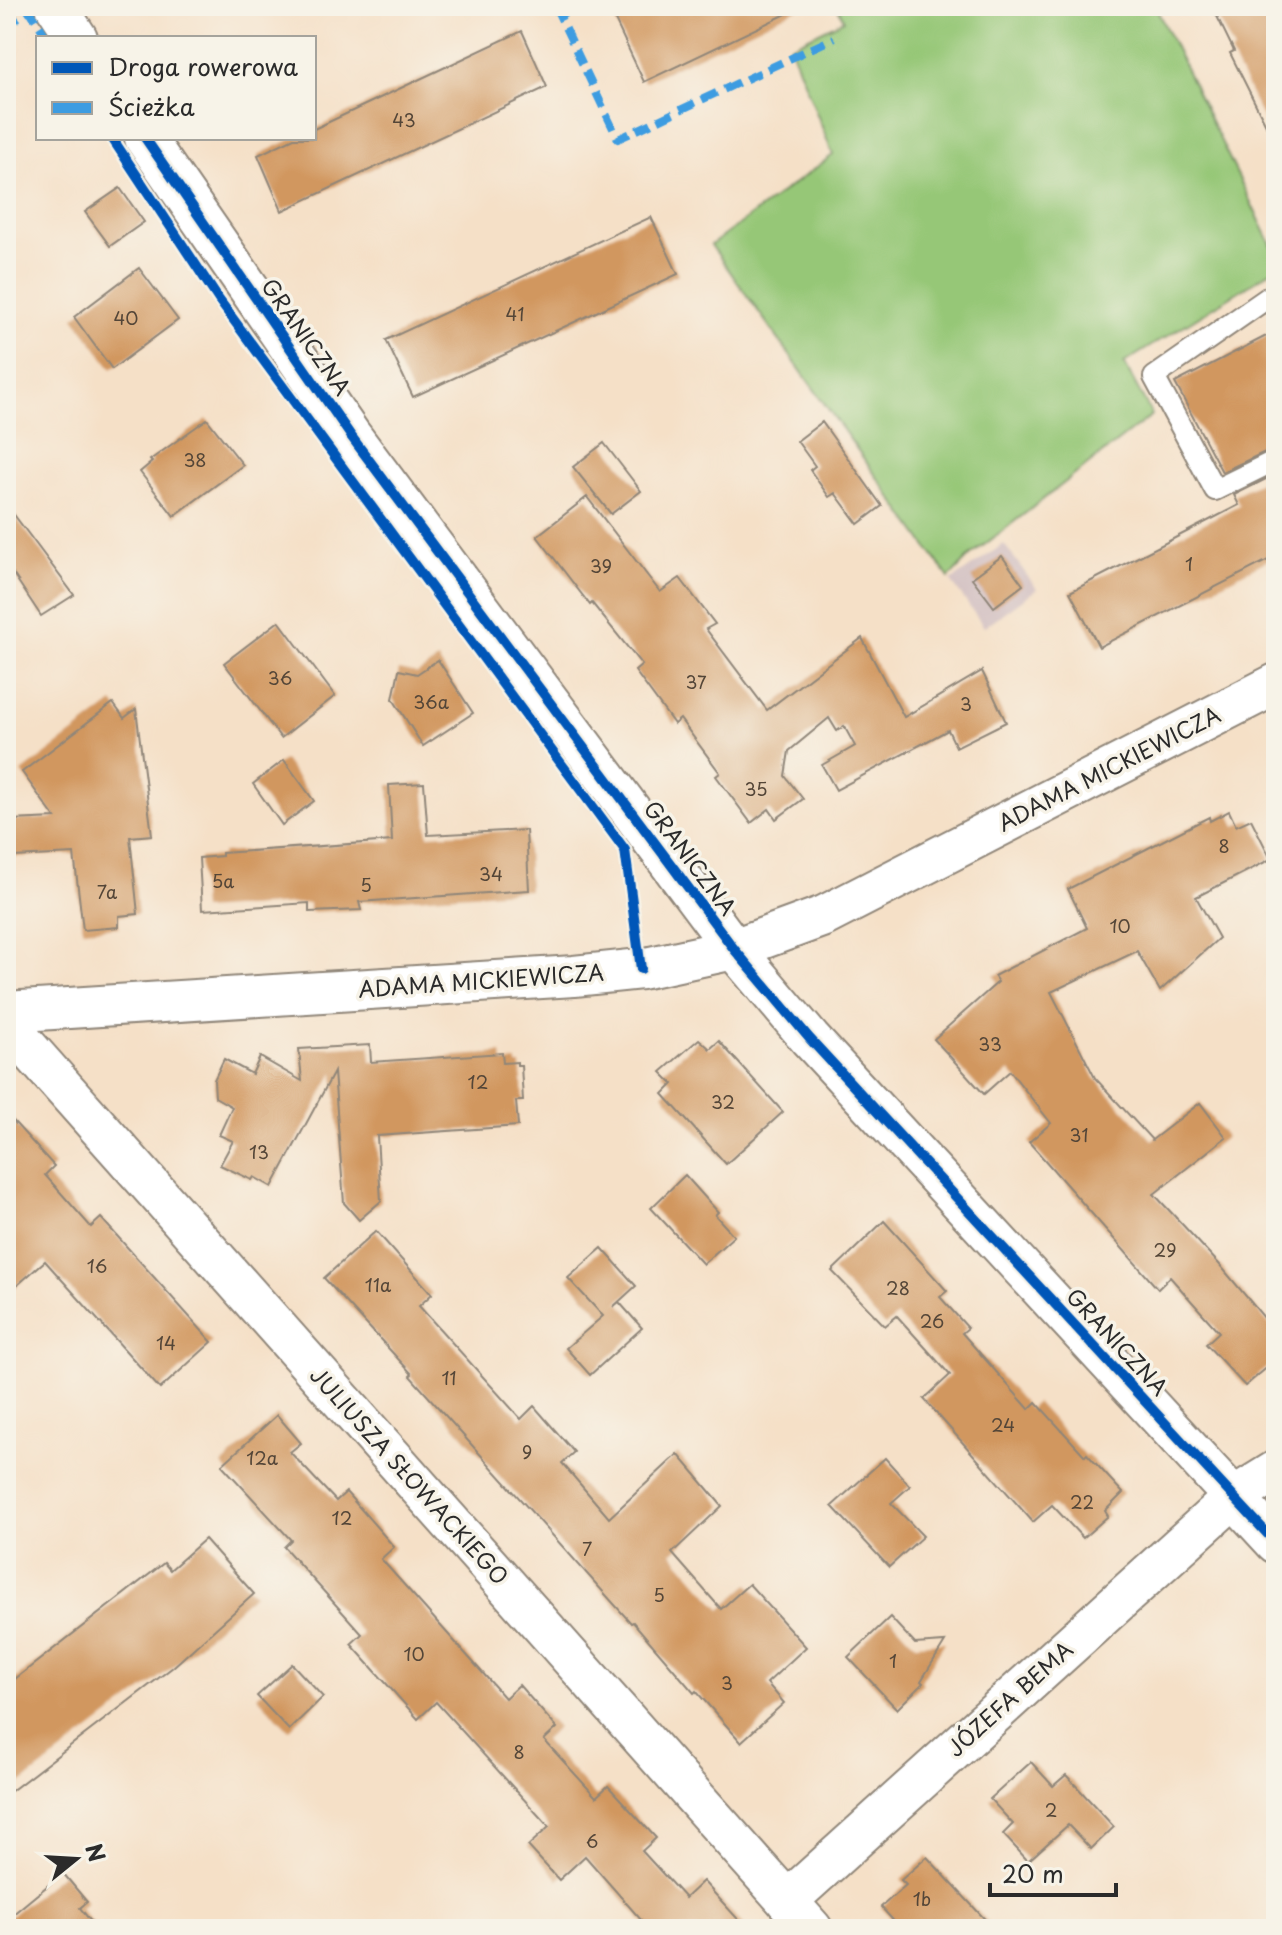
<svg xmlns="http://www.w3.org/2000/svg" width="1282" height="1935" font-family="'Playpen Sans',sans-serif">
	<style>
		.industrial { fill: #d2bfc1 }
		.green { fill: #96c777; stroke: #607951; stroke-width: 2 }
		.building { fill: #d1975f }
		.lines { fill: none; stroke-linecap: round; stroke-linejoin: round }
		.service-casing { stroke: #908679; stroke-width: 24 }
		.minor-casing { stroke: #908679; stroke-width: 44 }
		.service { stroke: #fff; stroke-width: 20 }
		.minor { stroke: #fff; stroke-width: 40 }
		.quiet { stroke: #3d9ce1; stroke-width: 8; stroke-dasharray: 16 8; stroke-linecap: butt }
		.cycleway-casing { stroke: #f7f3e8; stroke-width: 15 }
		.cycleway { stroke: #0057b8; stroke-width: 10 }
		.labels { text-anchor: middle; stroke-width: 7; stroke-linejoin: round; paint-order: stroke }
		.number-label { font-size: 18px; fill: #544638 }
		.street-label { font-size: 22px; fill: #2b2b2b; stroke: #f7f3e8 }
	</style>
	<rect width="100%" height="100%" fill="#f7f3e8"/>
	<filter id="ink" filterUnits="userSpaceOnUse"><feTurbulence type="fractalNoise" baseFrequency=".0125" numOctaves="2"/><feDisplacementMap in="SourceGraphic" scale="16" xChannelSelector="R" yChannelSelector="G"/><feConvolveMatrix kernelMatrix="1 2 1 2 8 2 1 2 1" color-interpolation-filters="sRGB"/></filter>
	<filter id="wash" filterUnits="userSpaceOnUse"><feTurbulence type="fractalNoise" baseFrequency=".006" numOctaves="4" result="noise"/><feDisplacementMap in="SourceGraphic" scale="32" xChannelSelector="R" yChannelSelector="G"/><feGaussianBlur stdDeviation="1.8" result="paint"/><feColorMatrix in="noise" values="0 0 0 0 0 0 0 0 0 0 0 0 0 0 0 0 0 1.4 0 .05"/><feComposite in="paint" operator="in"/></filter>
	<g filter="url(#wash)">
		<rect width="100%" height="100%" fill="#f5e0c7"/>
		<polygon class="industrial" points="1004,544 1037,589 984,627 951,581"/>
		<polygon class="green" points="837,6 1155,6 1276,254 1276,268 1124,363 1152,415 970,556 949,578 711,245 833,155 790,46 844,20"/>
		<g id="blocks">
			<g class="building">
				<polygon points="638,6 803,6 644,82 614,18"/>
				<polygon points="1212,6 1276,6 1276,145 1230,53 1234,51"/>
				<polygon points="522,31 547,87 282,211 258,155 294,138 314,138 314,129"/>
				<polygon points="120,188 144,222 110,246 85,212"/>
				<polygon points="651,217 678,274 413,397 386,340"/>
				<polygon points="139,268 178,320 112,369 74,317"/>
				<polygon points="1276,331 1276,447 1222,472 1175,383"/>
				<polygon points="207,419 243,465 174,516 140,472 152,462 150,460"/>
				<polygon points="822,422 882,506 858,524 835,493 829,497 810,470 815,466 797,441"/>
				<polygon points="604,443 641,491 611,514 573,467"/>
				<polygon points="1276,474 1276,575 1268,560 1099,647 1070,592 1239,505 1234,495"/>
				<polygon points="587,497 660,592 680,578 715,624 706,629 767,710 862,638 904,717 982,671 1006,722 956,747 948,730 836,790 822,765 855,746 844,726 837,731 829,718 789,751 785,776 803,799 776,819 769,809 751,823 716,776 720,773 680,719 674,724 635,671 642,665 592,603 590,605 537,536"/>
				<polygon points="6,504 74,595 41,616 6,563"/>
				<polygon points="1002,556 1023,585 994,607 972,578"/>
				<polygon points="279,621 335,696 281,738 224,663"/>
				<polygon points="438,660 473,713 423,746 393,699 399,670 417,674"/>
				<polygon points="113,703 124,718 136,709 152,835 130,837 138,914 119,916 119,927 83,930 74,854 13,857 12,820 55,818 22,772"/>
				<polygon points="284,760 314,801 282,825 253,784"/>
				<polygon points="424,783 428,835 526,830 529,890 359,902 361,910 309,912 309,903 202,910 199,858 222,856 222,853 392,841 389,785"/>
				<polygon points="1229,811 1236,826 1251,819 1271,859 1196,897 1219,938 1160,991 1137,951 1051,992 1095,1078 1152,1140 1200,1103 1226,1137 1154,1194 1219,1264 1276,1332 1276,1360 1245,1386 1206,1344 1219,1332 1170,1277 1158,1289 1029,1142 1051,1123 1010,1071 984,1094 934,1039 998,982 994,976 1087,928 1068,889 1209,817 1210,821"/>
				<polygon points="699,1039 710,1049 719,1041 783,1112 726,1164 663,1094 673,1084 661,1072"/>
				<polygon points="370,1045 371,1062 502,1053 503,1063 517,1062 517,1065 521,1065 523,1101 516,1101 518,1126 377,1136 381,1201 359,1220 344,1203 334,1072 272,1187 254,1177 252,1180 220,1165 233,1141 219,1135 232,1107 215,1097 214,1080 224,1059 252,1074 260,1057 302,1081 299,1049"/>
				<polygon points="6,1113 54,1166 45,1175 91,1227 101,1218 212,1342 160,1389 45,1261 6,1295"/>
				<polygon points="685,1175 718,1212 715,1215 734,1236 703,1264 651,1208"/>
				<polygon points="884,1221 947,1291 940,1297 968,1328 962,1333 1029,1409 1036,1402 1085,1456 1087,1454 1123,1493 1105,1511 1108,1516 1083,1538 1052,1505 1033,1522 924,1399 950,1375 897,1316 885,1326 832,1271"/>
				<polygon points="376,1231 432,1294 419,1306 521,1419 534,1406 574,1452 562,1463 609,1518 678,1454 722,1506 672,1553 721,1609 749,1584 806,1647 767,1683 784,1703 741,1742 696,1691 694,1693 633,1622 631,1623 410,1376 412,1374 324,1278"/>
				<polygon points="602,1248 636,1286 613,1307 619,1302 642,1328 590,1375 566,1348 603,1316 568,1278"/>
				<polygon points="277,1415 301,1443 290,1452 336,1501 346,1492 394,1547 381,1559 505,1698 519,1685 557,1728 544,1740 596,1797 608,1786 656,1838 642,1851 685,1898 703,1881 747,1929 649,1929 585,1856 559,1880 528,1846 549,1827 436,1702 418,1719 351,1644 362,1634 284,1547 291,1540 222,1465"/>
				<polygon points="885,1458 910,1486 891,1503 923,1536 889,1567 832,1506"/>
				<polygon points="205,1539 254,1594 173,1667 6,1795 6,1686 164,1563 170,1570"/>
				<polygon points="890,1617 915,1644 945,1642 921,1681 923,1683 897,1709 848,1657"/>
				<polygon points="292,1664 323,1697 289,1730 257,1696"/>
				<polygon points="1031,1762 1053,1786 1066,1775 1114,1827 1091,1849 1068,1825 1028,1861 1003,1834 1013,1824 990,1799"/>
				<polygon points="927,1857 994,1929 901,1929 881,1907 906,1885 901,1880"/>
				<polygon points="63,1873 87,1902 80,1908 97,1929 6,1929 6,1920"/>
			</g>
		</g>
	</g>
	<g filter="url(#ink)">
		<use href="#blocks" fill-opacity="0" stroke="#908679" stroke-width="2"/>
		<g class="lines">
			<g class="service-casing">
				<polyline id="service" points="1276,292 1154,377 1215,490 1276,460"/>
			</g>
			<g class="minor-casing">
				<g id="minor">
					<polyline points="56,6 77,38"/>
					<polyline points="145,138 351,436 734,949 810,1039 1276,1543"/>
					<polyline points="6,1012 574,976 641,969 734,949 824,916 1276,684"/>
					<polyline points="6,1023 812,1929"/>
					<polyline points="787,1901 1234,1497 1276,1471"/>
				</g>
			</g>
			<use href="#service" class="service"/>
			<use href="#minor" class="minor"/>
			<g class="quiet">
				<polyline points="27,6 47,38"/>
				<polyline points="555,6 618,139 834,38"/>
				<polyline points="560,15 578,6"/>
				<polyline points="6,27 33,6"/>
			</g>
			<g class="cycleway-casing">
				<g id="cycleway">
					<polyline points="112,138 219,300 625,850 641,969"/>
					<polyline points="145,138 351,436 734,949 810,1039 1276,1543"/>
				</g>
			</g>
			<use href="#cycleway" class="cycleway"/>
		</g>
	</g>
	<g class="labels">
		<g class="number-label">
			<text x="404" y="127">43</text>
			<text x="515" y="321">41</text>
			<text x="126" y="325">40</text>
			<text x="195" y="467">38</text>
			<text x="1189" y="571">1</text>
			<text x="601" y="573">39</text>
			<text x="280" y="685">36</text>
			<text x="696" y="689">37</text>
			<text x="431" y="709">36a</text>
			<text x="966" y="711">3</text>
			<text x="756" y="796">35</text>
			<text x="1224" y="853">8</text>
			<text x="491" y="881">34</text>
			<text x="223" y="888">5a</text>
			<text x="366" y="892">5</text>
			<text x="107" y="899">7a</text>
			<text x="1120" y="933">10</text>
			<text x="990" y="1051">33</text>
			<text x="478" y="1089">12</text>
			<text x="723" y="1109">32</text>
			<text x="1079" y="1142">31</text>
			<text x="259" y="1159">13</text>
			<text x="1165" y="1257">29</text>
			<text x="97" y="1273">16</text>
			<text x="378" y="1292">11a</text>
			<text x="898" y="1295">28</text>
			<text x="932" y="1328">26</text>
			<text x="166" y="1350">14</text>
			<text x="449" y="1385">11</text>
			<text x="1003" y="1432">24</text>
			<text x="527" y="1459">9</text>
			<text x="262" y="1465">12a</text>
			<text x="1082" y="1509">22</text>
			<text x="342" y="1525">12</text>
			<text x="587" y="1556">7</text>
			<text x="659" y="1602">5</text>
			<text x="414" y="1661">10</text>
			<text x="893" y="1668">1</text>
			<text x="727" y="1690">3</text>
			<text x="519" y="1759">8</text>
			<text x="1051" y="1817">2</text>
			<text x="592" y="1848">6</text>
			<text x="922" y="1906">1b</text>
		</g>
		<g class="street-label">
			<text transform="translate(306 337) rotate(55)" y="8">GRANICZNA</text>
			<text transform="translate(1109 769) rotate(-27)" y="8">ADAMA MICKIEWICZA</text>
			<text transform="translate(690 858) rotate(53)" y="8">GRANICZNA</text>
			<text transform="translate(481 981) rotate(-4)" y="8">ADAMA MICKIEWICZA</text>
			<text transform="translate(1117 1342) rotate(47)" y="8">GRANICZNA</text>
			<text transform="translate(409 1476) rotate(48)" y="8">JULIUSZA SŁOWACKIEGO</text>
			<text transform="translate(1010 1699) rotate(-42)" y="8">JÓZEFA BEMA</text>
		</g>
	</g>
	<rect width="1282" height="1935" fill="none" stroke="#f7f3e8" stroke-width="32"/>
	<rect x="36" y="36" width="280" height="104" fill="#f7f3e8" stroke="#a5a39c" stroke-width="2"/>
	<rect x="52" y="62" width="40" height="12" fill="#0057b8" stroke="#a5a39c" stroke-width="2"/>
	<text x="108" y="76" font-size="24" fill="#2b2b2b">Droga rowerowa</text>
	<rect x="52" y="102" width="40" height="12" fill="#3d9ce1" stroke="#a5a39c" stroke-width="2"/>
	<text x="108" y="116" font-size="24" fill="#2b2b2b">Ścieżka</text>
	<g transform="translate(76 1859) rotate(72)" stroke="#f7f3e8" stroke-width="6" paint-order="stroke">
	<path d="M0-6L14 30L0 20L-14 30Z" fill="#2b2b2b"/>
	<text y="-12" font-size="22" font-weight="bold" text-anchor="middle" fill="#2b2b2b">N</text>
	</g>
	<path d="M990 1883v12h126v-12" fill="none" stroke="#2b2b2b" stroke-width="4"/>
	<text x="1002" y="1883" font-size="24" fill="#2b2b2b" stroke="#f7f3e8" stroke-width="6" paint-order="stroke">20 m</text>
</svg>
